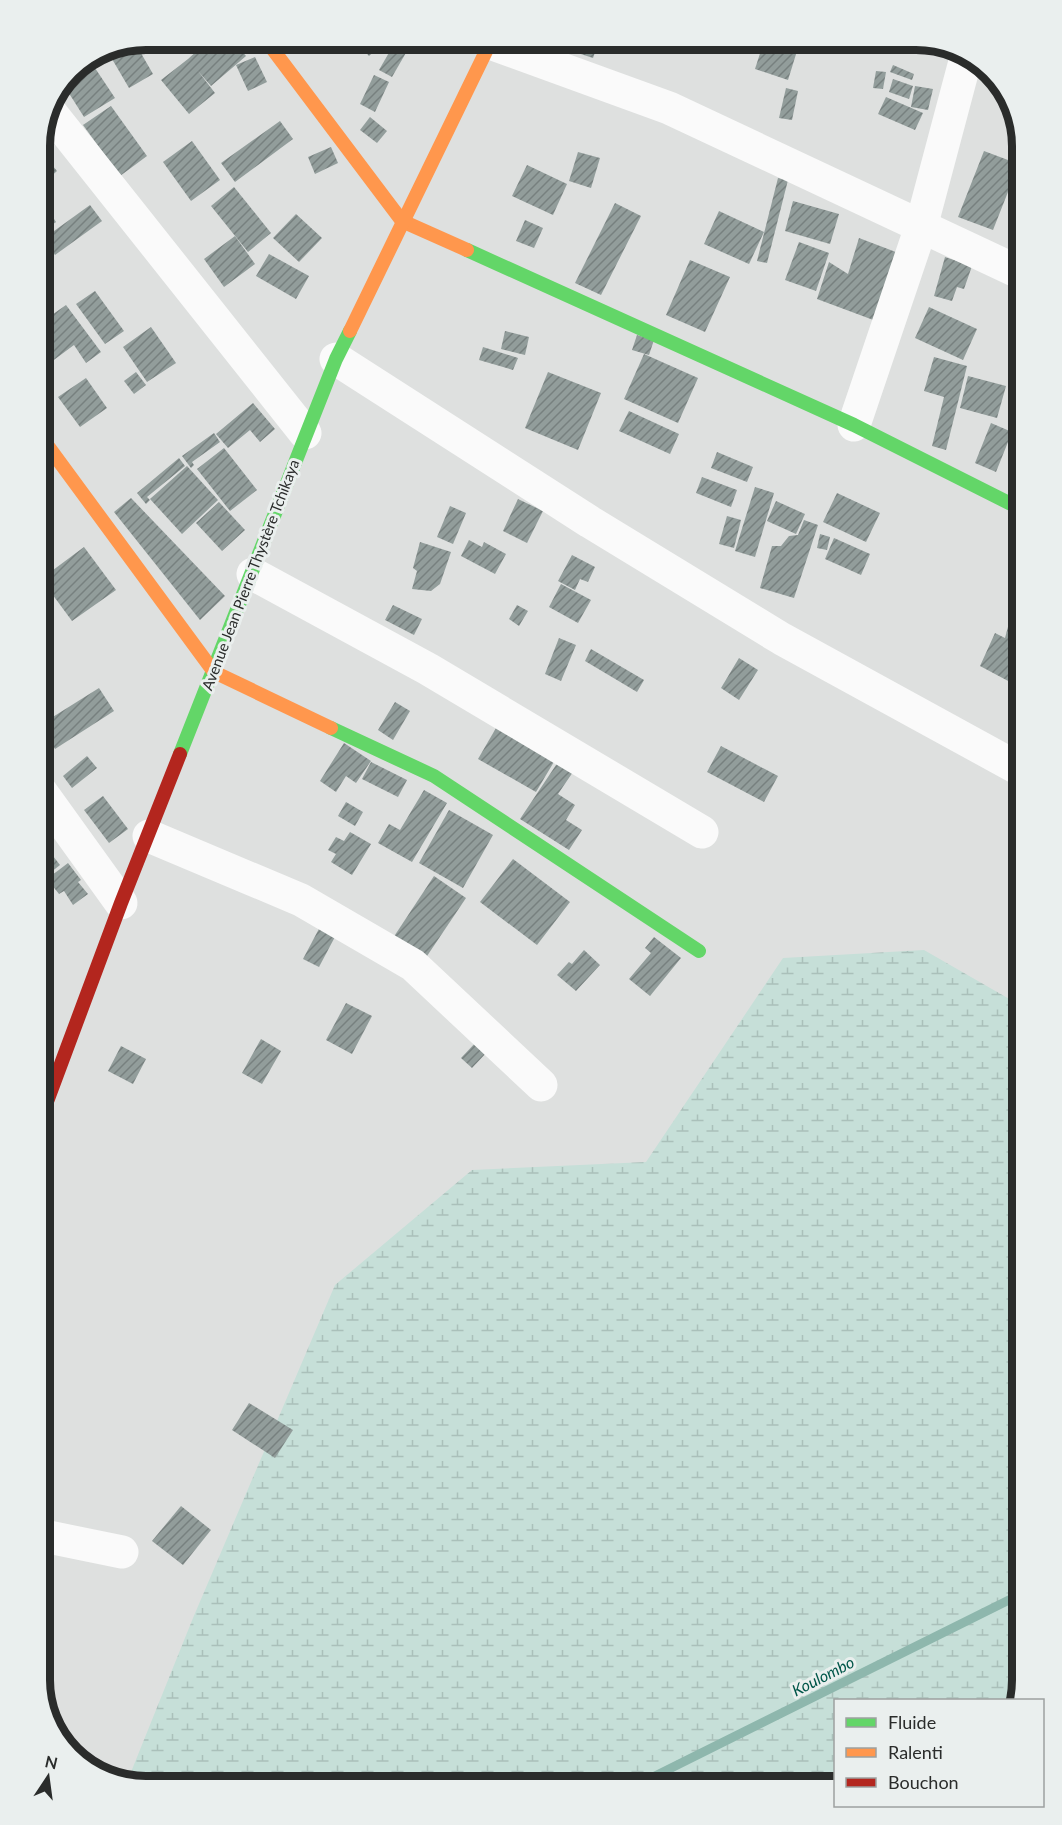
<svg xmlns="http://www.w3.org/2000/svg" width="1062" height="1825" font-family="Lato,sans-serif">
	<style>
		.wetland { fill: url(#wetland-marsh) }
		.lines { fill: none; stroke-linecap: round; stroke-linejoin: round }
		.stream { stroke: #8eb7ad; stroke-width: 9 }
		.building { fill: url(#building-hatch) }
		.street { stroke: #fafafa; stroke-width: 33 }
		.fast { stroke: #63d668; stroke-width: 14 }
		.slow { stroke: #ff974d; stroke-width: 14 }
		.jam { stroke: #b3261e; stroke-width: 14 }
		.labels { text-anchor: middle; stroke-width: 6; stroke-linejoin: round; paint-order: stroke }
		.street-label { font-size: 15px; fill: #2a2c2b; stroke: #eaefee }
		.water-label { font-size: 16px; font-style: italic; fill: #005649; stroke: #eaefee }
		.rim { fill: none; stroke: #2a2c2b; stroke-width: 8 }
	</style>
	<defs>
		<pattern id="wetland-marsh" width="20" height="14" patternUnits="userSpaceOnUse" patternTransform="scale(1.5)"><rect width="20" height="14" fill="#c6dfd8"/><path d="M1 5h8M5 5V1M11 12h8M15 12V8" fill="none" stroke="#aac0ba"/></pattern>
		<pattern id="building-hatch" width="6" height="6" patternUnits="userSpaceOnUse" patternTransform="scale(1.5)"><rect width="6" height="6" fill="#929d9b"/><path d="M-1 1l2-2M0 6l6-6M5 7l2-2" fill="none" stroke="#77807f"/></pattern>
	</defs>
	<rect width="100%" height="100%" fill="#dee0df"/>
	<polygon class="wetland" points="924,950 1023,1007 1023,1680 1017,1700 836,1700 835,1786 139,1786 127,1782 193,1618 335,1285 472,1170 646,1162 783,958"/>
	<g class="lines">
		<polyline class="stream" points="635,1786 1023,1593"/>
	</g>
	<g class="building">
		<polygon points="210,39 232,39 246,56 211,86 198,71 215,93 189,114 161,80 188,59"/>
		<polygon points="354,39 388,39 369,56"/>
		<polygon points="542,39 593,39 599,41 593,58 541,41"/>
		<polygon points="656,39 675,39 673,48 654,44"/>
		<polygon points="134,41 153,74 129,88 105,47"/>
		<polygon points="764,41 797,51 788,80 755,69"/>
		<polygon points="394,44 407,51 392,77 379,70"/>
		<polygon points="255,57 267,82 248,91 236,65"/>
		<polygon points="893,65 914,74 912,80 890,72"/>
		<polygon points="95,68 115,98 84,117 65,87"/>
		<polygon points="876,71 886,72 883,89 873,88"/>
		<polygon points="374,75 389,82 375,112 360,104"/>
		<polygon points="893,79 913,86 909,99 889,92"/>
		<polygon points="915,86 933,89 928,110 911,107"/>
		<polygon points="786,88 798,91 792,120 779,118"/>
		<polygon points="886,97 923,113 915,130 878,114"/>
		<polygon points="111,106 147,156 120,176 83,125"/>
		<polygon points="370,117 387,131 377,143 360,130"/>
		<polygon points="280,121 293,139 235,182 221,163"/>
		<polygon points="192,141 220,180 191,201 163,162"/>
		<polygon points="331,147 338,163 315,174 308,157"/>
		<polygon points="984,151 1019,164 993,230 958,217"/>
		<polygon points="578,152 600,158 591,188 569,181"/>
		<polygon points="42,153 57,171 39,187 39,156"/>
		<polygon points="527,165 567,184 553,215 512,196"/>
		<polygon points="778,178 788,180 767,263 757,261"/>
		<polygon points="234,187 271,233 248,252 211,206"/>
		<polygon points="39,196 56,222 39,234"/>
		<polygon points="793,201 839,214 830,244 785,231"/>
		<polygon points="615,203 641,216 601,295 575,283"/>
		<polygon points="90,205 102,221 55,255 43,239"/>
		<polygon points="719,211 764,232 749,264 704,244"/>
		<polygon points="296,214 322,238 299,262 273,238"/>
		<polygon points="525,220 543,228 534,248 516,241"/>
		<polygon points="235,236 255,264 224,287 204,259"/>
		<polygon points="859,238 901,254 876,321 817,299 829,262 848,274"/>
		<polygon points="799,242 829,253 816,291 785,280"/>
		<polygon points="269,254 309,276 296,299 256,276"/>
		<polygon points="945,257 972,266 964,289 957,287 952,301 934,296"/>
		<polygon points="690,260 730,277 705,332 666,315"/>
		<polygon points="95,291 124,331 105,344 76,304"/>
		<polygon points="66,305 101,352 86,363 74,345 39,371 39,324"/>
		<polygon points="929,307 977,329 963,360 915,338"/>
		<polygon points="151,327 176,363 147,382 123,347"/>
		<polygon points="505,331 529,337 525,355 501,349"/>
		<polygon points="637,335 654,340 649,355 632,350"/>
		<polygon points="483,347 518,358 513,370 479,360"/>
		<polygon points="644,354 698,378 678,423 624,399"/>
		<polygon points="934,357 967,366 946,450 932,446 944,397 924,391"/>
		<polygon points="136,372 146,385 134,394 124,381"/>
		<polygon points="548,372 601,393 578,450 525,428"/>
		<polygon points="968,376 1006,386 997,418 960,408"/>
		<polygon points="86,378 107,408 80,427 58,397"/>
		<polygon points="253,403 275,429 260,442 250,430 228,448 216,434"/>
		<polygon points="629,411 679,434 670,454 619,431"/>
		<polygon points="991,423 1012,432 996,472 975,463"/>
		<polygon points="214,433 220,442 192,462 194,465 191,468 182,456"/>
		<polygon points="224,448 257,490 230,511 197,469"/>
		<polygon points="717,452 753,467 747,482 711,468"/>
		<polygon points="179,458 185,466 147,497 150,500 146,504 137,493"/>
		<polygon points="187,466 218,500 182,534 150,499"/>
		<polygon points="702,477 737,490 731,507 696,493"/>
		<polygon points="755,487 774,493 755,557 735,551"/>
		<polygon points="837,493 880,513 866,542 823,522"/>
		<polygon points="131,498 225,596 200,620 114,512"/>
		<polygon points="518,499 543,511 527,543 503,531"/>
		<polygon points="776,501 805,514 796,534 767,521"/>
		<polygon points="219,502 245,530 222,551 196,523"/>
		<polygon points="450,506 466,513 453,544 437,537"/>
		<polygon points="727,516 741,520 734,548 719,544"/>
		<polygon points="804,520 818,525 794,598 760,588 772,546 781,546 789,536 798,535"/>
		<polygon points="820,534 830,537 827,550 817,548"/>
		<polygon points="834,538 870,554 861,575 825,559"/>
		<polygon points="469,540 482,547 484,542 506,554 495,574 461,556"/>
		<polygon points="420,542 451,552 440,584 431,591 412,589 417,571 413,568"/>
		<polygon points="84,547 116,590 72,621 41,579"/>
		<polygon points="572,555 595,567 588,582 580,579 575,590 558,581"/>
		<polygon points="561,584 591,600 578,623 549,607"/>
		<polygon points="393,605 422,619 414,635 385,620"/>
		<polygon points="517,605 528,611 519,626 509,619"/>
		<polygon points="1009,623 1023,631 1023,689 980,666 995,633 1005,638"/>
		<polygon points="559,638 576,645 561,681 545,674"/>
		<polygon points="591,649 644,680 637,692 585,661"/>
		<polygon points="739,658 758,670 739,700 721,688"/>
		<polygon points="99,688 114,711 55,749 40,725"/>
		<polygon points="395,702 410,711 393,740 378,730"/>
		<polygon points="503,716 561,750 536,792 478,759"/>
		<polygon points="344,743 371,761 356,783 346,776 336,792 320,781"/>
		<polygon points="721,746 778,776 764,802 707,772"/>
		<polygon points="87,756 97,768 72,788 63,776"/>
		<polygon points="371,762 407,780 398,797 362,779"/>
		<polygon points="558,762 573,772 558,794 575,805 566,820 582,830 569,850 520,819"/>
		<polygon points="424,790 447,803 412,862 378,843 389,824 400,830"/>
		<polygon points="103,796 128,829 109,843 84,810"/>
		<polygon points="346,802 363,812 355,826 338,816"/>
		<polygon points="449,810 493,835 463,888 419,863"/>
		<polygon points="350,832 371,844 352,875 331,862 336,854 328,850 336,837 344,841"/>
		<polygon points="39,838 60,865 41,880 39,878"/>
		<polygon points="513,859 570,902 537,945 480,902"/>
		<polygon points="68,863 81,880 78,882 88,894 73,905 64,891 59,894 47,879"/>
		<polygon points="434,876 466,898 425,959 393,938"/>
		<polygon points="321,925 337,933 319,967 303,959"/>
		<polygon points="654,937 681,958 650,996 629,979 651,953 645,948"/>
		<polygon points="584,950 600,965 576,991 557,975 569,962 572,964"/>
		<polygon points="346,1003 372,1016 352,1054 326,1040"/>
		<polygon points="261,1039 281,1051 262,1084 242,1073"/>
		<polygon points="478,1040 489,1050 472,1068 461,1058"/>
		<polygon points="121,1046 146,1059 133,1084 108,1071"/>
		<polygon points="249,1403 293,1430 275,1458 232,1430"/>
		<polygon points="181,1506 211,1530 183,1565 152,1541"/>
	</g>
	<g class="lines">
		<g class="street">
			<polyline points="490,43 669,108 1023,274"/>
			<polyline points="51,113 305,433"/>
			<polyline points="336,359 590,522 782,639 1023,771"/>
			<polyline points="854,425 921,227 967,54"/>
			<polyline points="253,574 428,669 702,832"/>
			<polyline points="39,789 121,903"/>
			<polyline points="149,836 301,900 413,965 541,1085"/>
			<polyline points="39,1535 122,1552"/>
		</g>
		<g class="fast">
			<polyline points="467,250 854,425 1023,510"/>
			<polyline points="331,728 434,776 699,951"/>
			<polyline points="180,754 336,359 350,331"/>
		</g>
		<g class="slow">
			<polyline points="265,39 402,221 467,250"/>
			<polyline points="350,331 492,39"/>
			<polyline points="39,434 214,672 331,728"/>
		</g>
		<polyline class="jam" points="39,1123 121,903 180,754"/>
	</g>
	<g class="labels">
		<g class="street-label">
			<text transform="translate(251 575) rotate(-69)" y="5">Avenue Jean Pierre Thystère Tchikaya</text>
		</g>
		<g class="water-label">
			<text transform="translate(823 1676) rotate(-27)" y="6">Koulombo</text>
		</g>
	</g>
	<path d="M0 0H1062V1825H0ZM146 50H916A96 96 0 0 1 1012 146V1680A96 96 0 0 1 916 1776H146A96 96 0 0 1 50 1680V146A96 96 0 0 1 146 50Z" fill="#eaefee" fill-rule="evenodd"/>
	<path class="rim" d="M146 50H916A96 96 0 0 1 1012 146V1680A96 96 0 0 1 916 1776H146A96 96 0 0 1 50 1680V146A96 96 0 0 1 146 50Z"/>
	<rect x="834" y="1699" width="210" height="108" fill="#eaefee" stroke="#9da1a0" stroke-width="1.5"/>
	<rect x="846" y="1718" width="30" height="9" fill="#63d668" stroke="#9da1a0" stroke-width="1.5"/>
	<text x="888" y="1729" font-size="18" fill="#2a2c2b">Fluide</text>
	<rect x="846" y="1748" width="30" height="9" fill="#ff974d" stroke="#9da1a0" stroke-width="1.5"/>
	<text x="888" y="1759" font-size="18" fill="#2a2c2b">Ralenti</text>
	<rect x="846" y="1778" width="30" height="9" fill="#b3261e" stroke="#9da1a0" stroke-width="1.5"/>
	<text x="888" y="1789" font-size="18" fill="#2a2c2b">Bouchon</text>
	<g transform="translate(48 1777) rotate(13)" stroke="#eaefee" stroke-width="4.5" paint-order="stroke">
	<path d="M0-4.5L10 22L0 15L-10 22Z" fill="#2a2c2b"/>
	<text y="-9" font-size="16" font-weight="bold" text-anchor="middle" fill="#2a2c2b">N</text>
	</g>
</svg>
